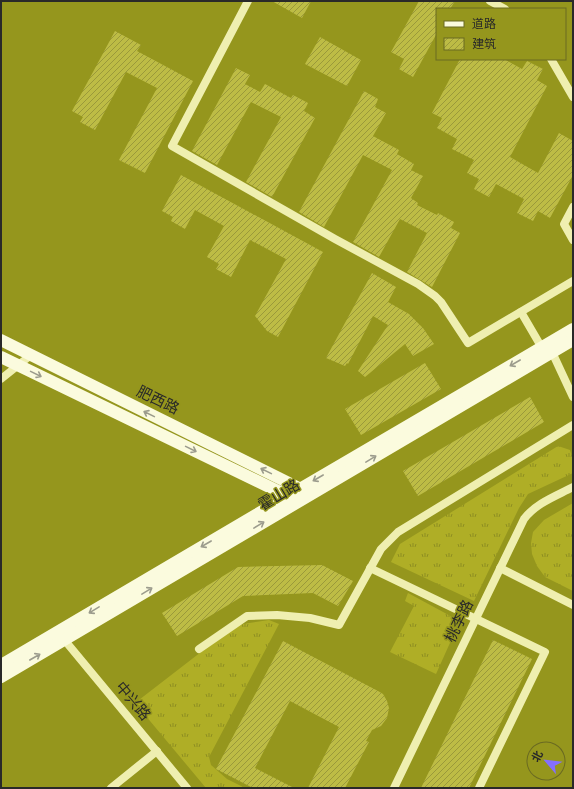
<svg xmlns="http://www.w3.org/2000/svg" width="574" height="789" font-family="Mulish,'Noto Sans SC',sans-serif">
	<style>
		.grass { fill: url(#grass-tufts) }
		.building { fill: url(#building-hatch) }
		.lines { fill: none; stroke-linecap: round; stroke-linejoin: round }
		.street { stroke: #efefb0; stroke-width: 8 }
		.secondary { stroke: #fbfbde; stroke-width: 12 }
		.oneway { stroke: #9c9c8d }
		.labels { text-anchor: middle; stroke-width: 3; stroke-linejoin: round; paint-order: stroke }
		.street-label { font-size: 15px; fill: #292929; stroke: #95961d }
	</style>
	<defs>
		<pattern id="grass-tufts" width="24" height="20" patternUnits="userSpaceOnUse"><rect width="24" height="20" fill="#afae26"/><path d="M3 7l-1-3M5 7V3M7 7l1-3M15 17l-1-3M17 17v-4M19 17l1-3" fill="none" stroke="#8e8e21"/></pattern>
		<pattern id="building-hatch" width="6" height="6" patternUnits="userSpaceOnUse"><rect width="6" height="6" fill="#bdbc45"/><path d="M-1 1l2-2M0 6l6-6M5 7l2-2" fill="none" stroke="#9a993a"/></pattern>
	</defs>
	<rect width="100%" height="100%" fill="#95961d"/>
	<g class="grass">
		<polygon points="558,446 570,450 573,459 573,473 528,494 519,508 474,601 391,562 400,544"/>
		<polygon points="573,503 573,591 545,577 537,566 532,554 531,543 533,532 544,520"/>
		<polygon points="408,593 456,619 458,625 436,674 390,652 414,606 405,601"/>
		<polygon points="269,620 279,624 209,757 211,765 227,779 245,788 206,788 135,703 236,625"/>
	</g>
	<g class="building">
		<polygon points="272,1 311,1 302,18"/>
		<polygon points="419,1 455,1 450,9 437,9 437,33 413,77 399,69 404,59 391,52"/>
		<polygon points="115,31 141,45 137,51 193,81 145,173 119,160 157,88 126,72 95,130 80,122 83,117 72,111"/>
		<polygon points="320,37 361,60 347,86 305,64"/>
		<polygon points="460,59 504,59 522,69 527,61 543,69 537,80 547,86 510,157 538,173 559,133 573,141 573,175 550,218 538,211 533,221 517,213 524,199 496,184 489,197 474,189 479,179 467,173 474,160 452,149 457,139 437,128 442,118 432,113"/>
		<polygon points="236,68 250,75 245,84 260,92 265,84 291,98 293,95 308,103 304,111 315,118 272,197 246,182 281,117 251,102 217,165 192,151"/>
		<polygon points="364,91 378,99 375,107 386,113 373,136 399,150 397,154 414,164 411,170 423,176 411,198 418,203 417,205 437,215 438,213 454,222 451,228 460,233 432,287 407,272 427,233 400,219 379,257 353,242 392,170 363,155 324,227 299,212"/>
		<polygon points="181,175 323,252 278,337 267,331 255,316 286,259 250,240 231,277 216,269 219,264 207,257 224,226 195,210 185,229 171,221 173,217 162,211"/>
		<polygon points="372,273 396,287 388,302 409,314 423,328 434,344 413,356 405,344 365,377 358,371 388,325 373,316 348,364 347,363 345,366 326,358"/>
		<polygon points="425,363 441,389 361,435 345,409"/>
		<polygon points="530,397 544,422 418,496 403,471"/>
		<polygon points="322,565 353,581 338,606 313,593 243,596 177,636 162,613 238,567"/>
		<polygon points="493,640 532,659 469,788 421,788"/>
		<polygon points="283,641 378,691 383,694 387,701 389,708 387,718 381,726 372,730 366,741 369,742 345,788 308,788 339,727 290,701 255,768 294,788 253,788 216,769"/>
	</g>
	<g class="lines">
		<g class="street">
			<polyline points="248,1 172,146 335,239 418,284 435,296 441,302 468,343 573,281"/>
			<polyline points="490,1 505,9"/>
			<polyline points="551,59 573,97"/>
			<polyline points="573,207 564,224 573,240"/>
			<polyline points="521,312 542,348"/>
			<polyline points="552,352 573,397"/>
			<polyline points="1,379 31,355"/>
			<polyline points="370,568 545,652 479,788"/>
			<polyline points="500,568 573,605"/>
			<polyline points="62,637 187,788"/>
			<polyline points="199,649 247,616 277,615 310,618 339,625 381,549 398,532 573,425"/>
			<polyline points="111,788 157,751"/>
			<path d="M394,788L524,519C536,503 556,496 573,487"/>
		</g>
		<g class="secondary">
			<polyline points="1,340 301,489"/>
			<polyline points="1,357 288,496"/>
			<polyline points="1,665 288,496 573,329"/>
			<polyline points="1,677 573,340"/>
		</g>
	</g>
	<defs><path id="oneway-shaft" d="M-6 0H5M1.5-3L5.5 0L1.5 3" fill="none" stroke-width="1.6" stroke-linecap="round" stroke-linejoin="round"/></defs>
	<g class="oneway">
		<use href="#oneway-shaft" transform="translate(515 363) rotate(150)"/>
		<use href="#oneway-shaft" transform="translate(36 374) rotate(26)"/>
		<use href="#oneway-shaft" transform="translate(149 414) rotate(-154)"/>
		<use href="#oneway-shaft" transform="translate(191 449) rotate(26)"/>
		<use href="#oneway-shaft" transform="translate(371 459) rotate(-31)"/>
		<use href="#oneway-shaft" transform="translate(266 471) rotate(-154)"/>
		<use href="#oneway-shaft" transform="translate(318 478) rotate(150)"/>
		<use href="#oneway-shaft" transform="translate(259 525) rotate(-31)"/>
		<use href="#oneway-shaft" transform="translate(206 544) rotate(150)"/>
		<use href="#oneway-shaft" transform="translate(147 591) rotate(-31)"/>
		<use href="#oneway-shaft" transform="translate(94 610) rotate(149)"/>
		<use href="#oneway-shaft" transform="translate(35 657) rotate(-30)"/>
	</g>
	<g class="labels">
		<g class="street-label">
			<text transform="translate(158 400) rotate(26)" y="5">肥西路</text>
			<text transform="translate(279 495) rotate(-31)" y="5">霍山路</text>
			<text transform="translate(459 621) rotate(-64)" y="5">桃李路</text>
			<text transform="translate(133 701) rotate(50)" y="5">中兴路</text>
		</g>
	</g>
	<rect width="574" height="789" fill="none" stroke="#292929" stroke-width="4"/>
	<rect x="436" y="8" width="130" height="52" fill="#95961d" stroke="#6a6a22"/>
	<rect x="444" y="21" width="20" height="6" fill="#fbfbde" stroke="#6a6a22"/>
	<text x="472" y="28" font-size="12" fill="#292929">道路</text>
	<rect x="444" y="38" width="20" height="12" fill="url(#building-hatch)" stroke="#6a6a22"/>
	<text x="472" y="48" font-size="12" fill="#292929">建筑</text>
	<g transform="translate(546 761) rotate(298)"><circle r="19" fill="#95961d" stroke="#6a6a22"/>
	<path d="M0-3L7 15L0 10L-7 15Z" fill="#856fff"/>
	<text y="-6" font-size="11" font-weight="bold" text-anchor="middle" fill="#292929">北</text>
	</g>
</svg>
